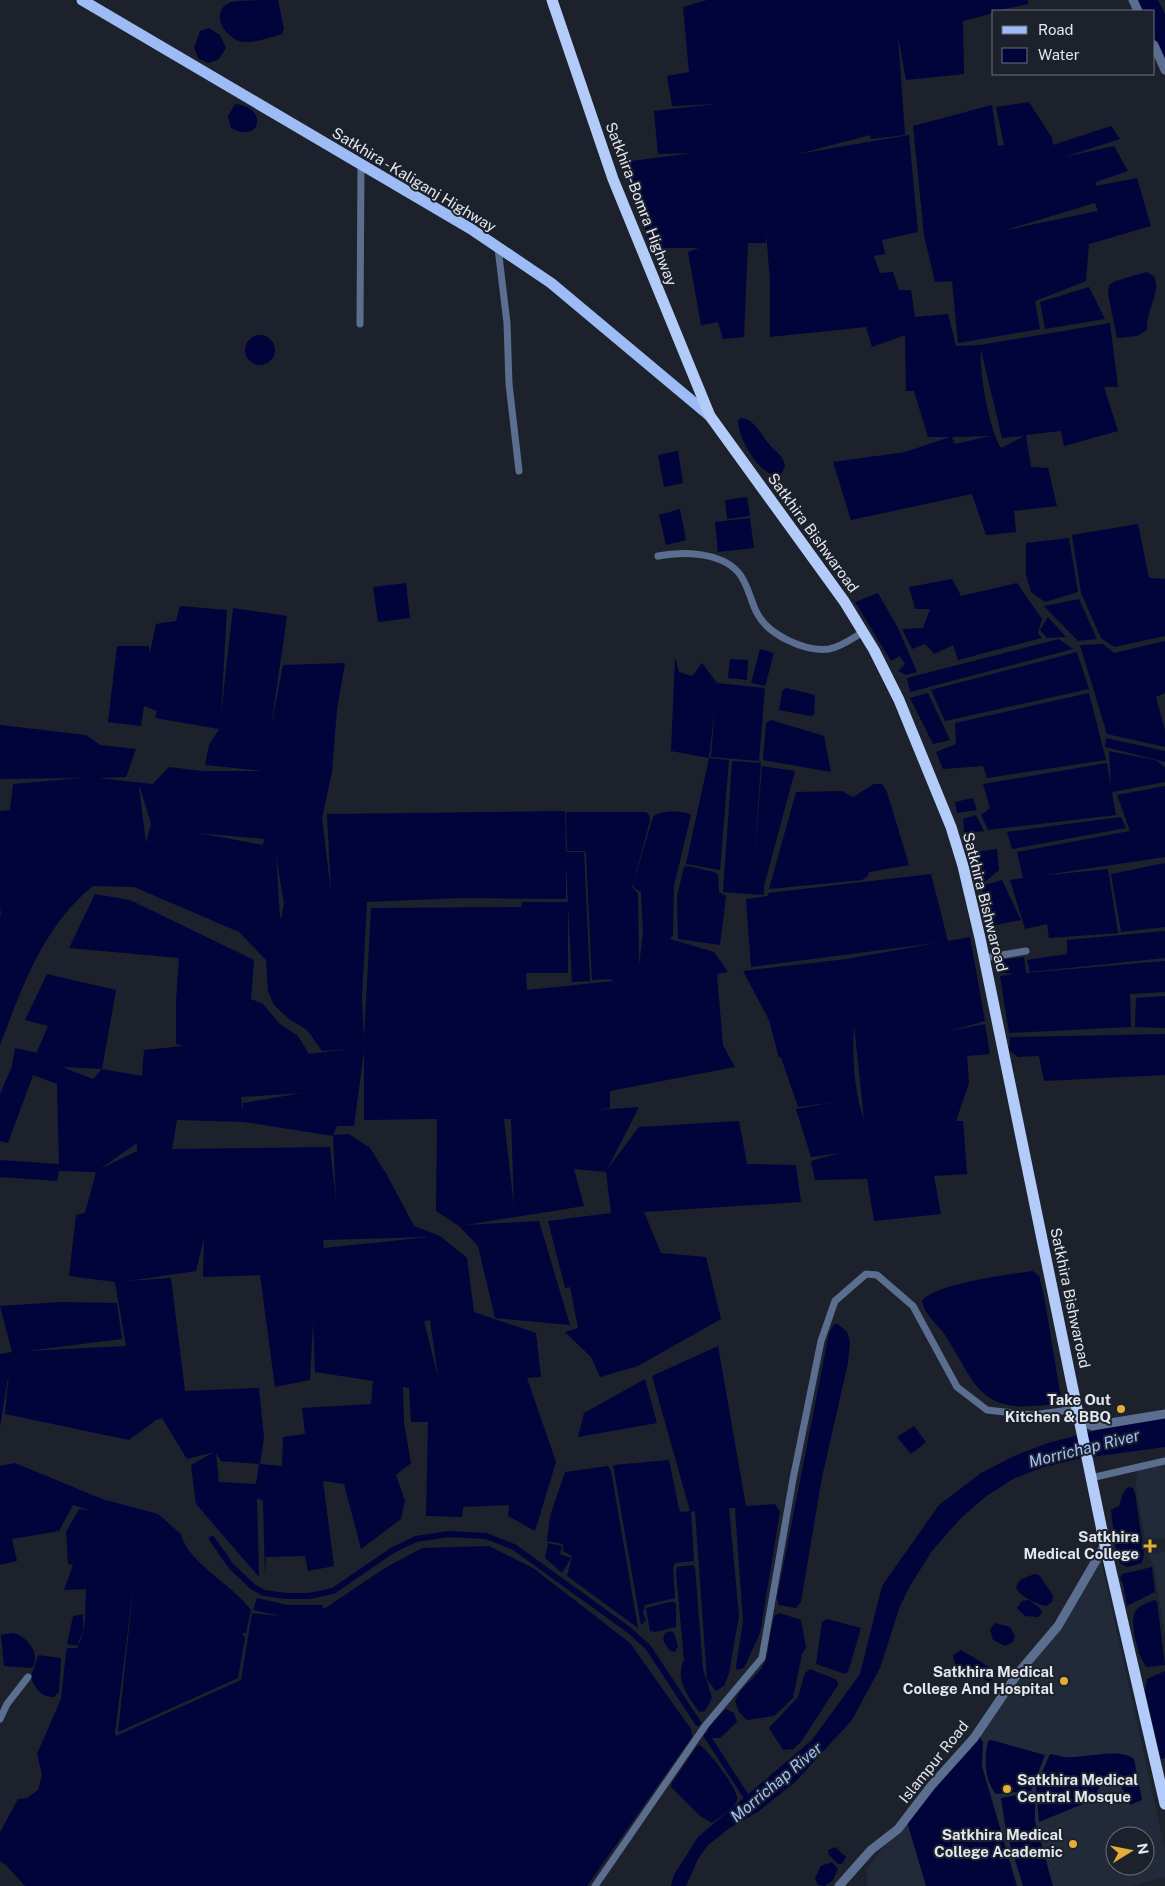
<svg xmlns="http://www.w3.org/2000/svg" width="1165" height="1886" font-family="'Public Sans',sans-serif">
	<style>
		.built { fill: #222a3a; fill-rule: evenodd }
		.water { fill: #00043a; fill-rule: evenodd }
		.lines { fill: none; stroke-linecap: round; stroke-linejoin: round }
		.canal { stroke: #00043a; stroke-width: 6 }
		.minor { stroke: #5b6e8f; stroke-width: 7 }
		.tertiary { stroke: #5b6e8f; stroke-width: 9 }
		.primary { stroke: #9dbbf4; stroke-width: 11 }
		.trunk { stroke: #b2cbf8; stroke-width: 11 }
		.poi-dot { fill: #e4ad35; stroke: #1c212c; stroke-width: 2 }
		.labels { text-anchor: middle; stroke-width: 4; stroke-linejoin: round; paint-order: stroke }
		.street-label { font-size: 15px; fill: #e2e7ee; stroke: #1c212c }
		.poi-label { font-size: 15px; font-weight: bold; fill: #e2e7ee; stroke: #1c212c; text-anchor: end }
		.water-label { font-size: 16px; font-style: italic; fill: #a0c1ff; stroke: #1c212c }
	</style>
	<rect width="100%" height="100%" fill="#1c212c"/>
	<g class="built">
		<polygon points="1165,1464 1165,1538 1153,1540 1155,1554 1165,1552 1165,1634 1154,1568 1148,1554 1136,1490 1137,1469"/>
		<path d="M1101,1560L1165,1849V1877L1132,1886H867V1868L1028,1669ZM1115,1836H1145V1866H1115Z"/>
	</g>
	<g class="water">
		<path d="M278,0L284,29L282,34C270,37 257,43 244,42C225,40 208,11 231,2C244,0 264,0 278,0Z"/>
		<path d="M707,0H1027L1029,4L994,11V13L963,21L964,74L906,80L898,36L905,135L871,139L870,135L798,154L909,135L918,232L882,240L885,254L874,256L880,273L893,272L899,290H911L915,317L948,314L956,346L980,345L1110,323L1118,387H1104L1118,431L1064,446L1061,431L1026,435L1031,467L1048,468L1057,506L1014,511L1016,532L986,535L972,494L851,520L833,462L905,452L950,437H928L914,391H906L905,335L872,347L866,327L770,337V281L766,232V243H748L744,337L723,339L718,322L701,325L688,252L699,248H651L624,162L693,153L658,154L654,111L716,104L672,106L667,76L689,72L683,7ZM981,350L1002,438L1024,436L1001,448C989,429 979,372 981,350ZM990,436L955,444L952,437H953Z"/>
		<polygon points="1135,0 1158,0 1165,14 1165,59 1154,37 1154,11 1141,11"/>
		<polygon points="209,28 220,35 226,48 219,59 209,63 199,59 194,48 200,31"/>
		<path d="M1029,102L1052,138L1053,145L1111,126L1120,139L1064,157L1114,146L1128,171L1096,182V186L1137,178L1151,226L1089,244L1086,281L1035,301L1040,329L958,343L952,281L935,282L924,235L913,126L992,105L998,146L1004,145L996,107ZM1095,203L1098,211L1002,231Z"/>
		<path d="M235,104C268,106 262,145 231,128L228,116Z"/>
		<path d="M1147,272C1165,279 1152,301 1149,314C1147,319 1147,325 1147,330L1137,336L1117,338L1108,294L1109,285L1115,281Z"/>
		<polygon points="1089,287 1105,319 1045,329 1040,302"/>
		<circle cx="260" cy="350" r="15"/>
		<path d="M741,418C754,418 762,436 769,444C776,453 783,454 785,466L781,475C760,479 738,438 738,420Z"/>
		<polygon points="678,451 683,483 664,487 658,455"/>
		<polygon points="747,497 750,516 727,519 725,500"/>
		<polygon points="680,509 686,540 666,545 659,515"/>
		<polygon points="750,518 754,548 718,552 715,522"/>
		<polygon points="1138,524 1149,578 1165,579 1165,636 1114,647 1101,638 1081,593 1072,535"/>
		<polygon points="1069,538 1078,592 1045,602 1031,592 1026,575 1026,543"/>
		<polygon points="952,579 961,596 1017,583 1042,619 1038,633 1042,638 958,660 953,645 934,654 925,644 912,649 902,629 923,628 930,609 915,609 909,587"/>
		<polygon points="406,583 410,618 378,622 373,587"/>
		<polygon points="878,593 898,628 917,672 906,675 898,671 905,664 900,656 891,661 855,602"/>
		<polygon points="1079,599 1097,639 1078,641 1044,606"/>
		<path d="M180,606L227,610L221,714L233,608L287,616L271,727L283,665L345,663L337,709L332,772L322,818L331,892L327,814L565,811L566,852H584L590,981L572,982L568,905V973H526L527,990L614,981L609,979L592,980L586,853L584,851H567L566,812H645L649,814L650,821L632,887L638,893L639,966L643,932L641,892L634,888L633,884L653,817C658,810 685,810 691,815L674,886L673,935L670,939L714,952L728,972L717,974L723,1045L735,1067L610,1091V1108L597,1110L639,1107L608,1168L639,1127L739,1121L747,1164L796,1165L801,1202L644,1212L661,1253L706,1257L721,1319L638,1366L600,1377L591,1357L565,1332L578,1328L570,1287L565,1288L548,1221L611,1213L606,1172L574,1169L584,1206L465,1225L539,1221L570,1325L495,1318L478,1246L459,1226L436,1211L437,1119L364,1120V1051L354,1126H337L333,1135L349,1134L370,1148L387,1175L414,1226L440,1236L467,1258L474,1312L536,1333L541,1377L527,1378L556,1462L535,1531L508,1516L509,1505L463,1507L462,1517L426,1516L428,1422H411L409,1388L403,1387L404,1423L411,1463L396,1475L405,1501L401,1519L361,1549L344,1484L323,1481L334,1566L308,1571L305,1556L266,1557L265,1576L263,1501L257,1498L259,1577L196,1504L191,1465L214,1452L187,1459L162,1418L156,1420L129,1440L5,1414L9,1371L0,1427V1354L12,1352L0,1306L61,1302L117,1303L122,1339L26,1351L126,1346L115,1282L69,1276L76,1215L85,1213L96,1172L59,1171L57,1181L0,1177V1160L59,1164L57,1084L33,1075L8,1143L0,1141V1094L12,1066L15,1048L43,1054L37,1052L48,1026L25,1020L47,974L116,990L102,1069L142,1076L144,1050L184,1046L176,1044V1000L179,958L69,948L95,894L130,900L254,960L251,999L263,1004L280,1024L298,1036L309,1054L349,1049L322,1051L307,1030L289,1019L274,1005L268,991L266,960L239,932L134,887L93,886C43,926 22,988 0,1045V919L2,904L0,913V811L10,810L13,784L82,778L0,779V725L86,735L100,745L136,749L126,777L98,778L153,784L169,767L203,771H263L205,765L209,745L219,729L155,718L157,711L144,706L141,726L108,722L117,646H149L150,653L156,624L176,621ZM140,787L151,824L146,843L139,787ZM199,833L264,839L263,845ZM276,855L284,904L281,918H280ZM566,864L568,902H522L521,907L371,908L364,1039L362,997L367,902L461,898L566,899ZM62,1067L101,1069H102L93,1079ZM302,1093L243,1103V1113L241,1097ZM504,1119H511L514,1207ZM177,1120L244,1122L333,1136L336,1201L330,1147L172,1149ZM137,1143V1151L100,1169ZM429,1237L324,1248L323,1241L324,1240ZM204,1238L203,1277L260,1275L275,1387L310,1380L313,1322L315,1372L373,1381L371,1404L302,1408L305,1434L283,1437L282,1466L260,1464L264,1438L259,1388L185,1391L171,1278L128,1281L196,1271ZM430,1320L438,1377L424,1321ZM216,1453L221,1461L259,1464L256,1484L219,1482Z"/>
		<polygon points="1048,617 1066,637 1047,638 1040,630"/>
		<polygon points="1059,639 1073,649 910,692 907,678"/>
		<polygon points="1165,641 1165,693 1156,697 1165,730 1165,747 1107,734 1080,645 1103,644 1114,653"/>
		<polygon points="760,649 774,653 765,686 751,683"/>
		<polygon points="1077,652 1089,689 945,721 931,690"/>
		<polygon points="675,657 679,672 692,676 702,663 717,683 765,688 759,761 711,757 715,705 709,758 729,760 720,870 686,864 709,758 671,751"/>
		<polygon points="730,659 748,660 747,680 728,678"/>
		<polygon points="786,688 815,695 814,715 810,716 779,710 782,691"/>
		<polygon points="928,693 950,740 933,744 910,698"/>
		<polygon points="1089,693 1106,760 987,778 983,766 943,769 936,752 956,744 955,723"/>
		<polygon points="771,720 824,736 831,772 763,760 766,723"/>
		<polygon points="1106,738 1165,751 1165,762 1105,747"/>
		<polygon points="1109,751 1155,760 1165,767 1165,782 1112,792 1116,815 988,830 981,815 990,808 983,784 1107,763 1111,786"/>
		<polygon points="732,761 761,763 754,861 762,766 795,771 764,886 764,894 762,895 723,892"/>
		<polygon points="874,784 882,784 887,792 909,865 869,872 868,876 862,880 769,889 796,792 842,791 853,797"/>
		<polygon points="1165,786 1165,857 1038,876 1108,869 1118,933 1049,938 1047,924 1025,929 1010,880 1023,878 1017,852 1130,831 1117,795"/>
		<polygon points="973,798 977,810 957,813 955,802"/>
		<polygon points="976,815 984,831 964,833 963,819"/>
		<polygon points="1121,817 1126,828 1012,849 1007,832"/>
		<polygon points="997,849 999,870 985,882 981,881 970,853"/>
		<polygon points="1165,863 1165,927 1121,932 1111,874"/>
		<polygon points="688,866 714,872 718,875 719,892 726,896 720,945 678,939 677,896 684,867"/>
		<path d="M931,874L948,941L970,937L985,1021L950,1031L985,1024L990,1054L967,1056L969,1083L956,1121H963L967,1174L934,1176L941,1214L874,1221L867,1179L815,1180L811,1161L840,1153L811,1157L796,1109L834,1102L798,1107L781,1057L779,1058L769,1020L743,971L847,959L936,943L751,967L746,899L768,896V893ZM854,1025L864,1120C854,1091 852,1055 854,1025Z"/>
		<polygon points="1002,880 1021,920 991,926 981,886"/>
		<polygon points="1165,931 1165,958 1030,972 1027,960 1067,954 1067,940"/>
		<polygon points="1024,957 1026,973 1165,961 1165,992 1130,994 1131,1027 1009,1033 1000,976 1015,974 996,972 994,961"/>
		<polygon points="1165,996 1165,1028 1135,1027 1136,998"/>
		<polygon points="1165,1034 1165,1075 1044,1081 1039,1056 1018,1057 1009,1050 1010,1037"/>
		<path d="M1033,1271L1039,1276L1044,1296L1061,1398C1053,1406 1043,1405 1032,1406C977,1411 971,1374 945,1335C937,1323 925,1316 922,1301C934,1284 1011,1274 1033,1271Z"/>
		<polygon points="834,1324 838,1324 847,1332 850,1342 848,1363 822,1477 801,1602 796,1608 779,1605 777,1598 829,1333"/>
		<polygon points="718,1346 746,1506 775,1504 780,1512 760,1633 744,1668 737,1670 736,1666 743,1621 735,1510 737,1508 729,1508 739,1616 729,1673 724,1686 716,1691 707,1680 695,1511 691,1512 694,1561 675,1563 673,1568 675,1598 645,1605 643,1613 646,1620 641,1625 613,1465 669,1460 679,1509 681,1512 690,1511 652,1376"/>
		<polygon points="645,1379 657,1423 578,1437 584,1413"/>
		<polygon points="1165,1417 1165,1447 1077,1459 1044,1467 1013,1479 985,1497 960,1519 932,1551 911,1584 900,1606 880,1668 852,1720 795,1782 759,1811 731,1827 708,1845 698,1859 686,1886 671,1886 674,1875 698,1837 812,1740 860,1674 882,1586 939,1505 981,1473 1014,1456 1048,1443 1105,1428"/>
		<polygon points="914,1426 926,1442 911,1454 897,1437"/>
		<path d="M15,1463L102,1499L158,1514L181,1534C187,1562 235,1587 251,1610L246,1633H242L245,1638L238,1678L118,1732L134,1582L115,1733L116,1736L241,1680L252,1613L282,1616L253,1610L257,1598L287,1605H322L324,1609L385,1568L422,1548L489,1546L533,1568L630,1643L691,1729L692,1737L587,1886H25L6,1865L0,1861V1832L18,1799L27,1798L38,1790L42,1775L37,1754L61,1699L66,1652L67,1648H77C87,1629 85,1610 86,1589L64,1590L73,1565L68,1564L66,1532L79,1509L91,1511L73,1505L59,1531L12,1539L17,1561L0,1565V1466Z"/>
		<polygon points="608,1466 611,1471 638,1628 567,1576 572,1556 563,1551 563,1544 547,1541 550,1516 565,1472"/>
		<polygon points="1128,1487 1133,1488 1135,1493 1144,1554 1142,1563 1127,1567 1120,1563 1115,1545 1111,1510 1119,1506 1123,1493"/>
		<polygon points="548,1543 562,1546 560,1554 571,1558 562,1573 545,1558"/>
		<path d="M693,1565L695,1568L703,1669L712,1698L705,1711L699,1712C687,1695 675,1679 684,1660L676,1572L677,1567Z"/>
		<polygon points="1152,1567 1155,1592 1127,1606 1123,1583 1120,1579 1122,1574"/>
		<path d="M1034,1574L1039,1575L1053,1595L1052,1602L1046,1606C1038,1605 1017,1595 1016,1587L1020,1580Z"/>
		<polygon points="1029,1600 1040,1608 1042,1613 1038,1617 1025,1616 1017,1608 1022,1601"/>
		<path d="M1155,1600L1157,1602L1165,1665L1147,1667C1139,1661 1129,1621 1135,1612C1138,1606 1149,1602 1155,1600Z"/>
		<polygon points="669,1602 675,1602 676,1605 676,1627 655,1632 650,1631 646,1608"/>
		<path d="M780,1613L801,1620L806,1648L802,1654L793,1698L774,1716L747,1720L739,1712L735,1701C741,1685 757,1678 764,1664C770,1651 769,1630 775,1615Z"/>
		<polygon points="83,1614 83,1631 77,1646 67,1644 73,1616"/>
		<polygon points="827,1619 861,1628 848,1672 845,1674 816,1664 822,1622"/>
		<polygon points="995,1623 1010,1627 1015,1636 1013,1642 1005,1646 993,1640 990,1630"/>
		<polygon points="670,1631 674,1633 678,1646 675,1652 669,1650 663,1640 665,1633"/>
		<path d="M12,1633C26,1634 42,1655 32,1668L4,1666L1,1635Z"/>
		<polygon points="961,1650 996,1671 992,1680 988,1681 955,1664 953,1655"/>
		<path d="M38,1655L61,1658L59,1692L54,1697C41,1697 36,1690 31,1678Z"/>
		<polygon points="810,1669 837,1680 838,1685 801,1742 793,1749 783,1750 769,1728 798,1697 805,1673"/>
		<polygon points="1165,1671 1165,1758 1161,1759 1145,1691 1147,1679"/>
		<polygon points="726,1709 734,1713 737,1722 720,1738 710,1738 707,1733 709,1726"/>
		<polygon points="979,1736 983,1742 982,1766 1017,1886 926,1886 907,1822 972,1740"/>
		<path d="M991,1740L1045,1755L1031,1791L996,1794C984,1780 984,1758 988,1741Z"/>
		<path d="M700,1745C709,1752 738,1788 737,1799C736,1808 718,1818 712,1823L700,1816L671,1787L672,1783L697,1746Z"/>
		<path d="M1050,1754C1055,1754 1060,1757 1065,1757C1083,1759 1120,1747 1134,1759L1142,1800L1130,1805L1121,1786L1104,1778L1093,1800L1039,1822L1036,1786Z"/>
		<polygon points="1028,1793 1033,1794 1032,1802 1035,1803 1035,1821 1053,1886 1023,1886 1006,1831 1001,1798"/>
		<polygon points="835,1847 846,1857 842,1864 838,1864 829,1855 828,1850"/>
		<polygon points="832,1862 838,1869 833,1880 825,1886 818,1885 815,1878 821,1866"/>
	</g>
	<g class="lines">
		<g class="canal">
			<polyline points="212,1539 231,1566 253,1587 264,1593 286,1596 309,1596 333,1591 393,1550 416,1539 449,1534 486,1536 514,1547 629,1630 648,1647 698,1723"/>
			<polyline points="707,1736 751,1804"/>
		</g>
		<g class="minor">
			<polyline points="498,248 507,323 509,384 519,471"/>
			<polyline points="360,324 361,166"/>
			<path d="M658,556C682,551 720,552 738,572C748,583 750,600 757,613C768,635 805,652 829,649C841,647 853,638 863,632"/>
			<polyline points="984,958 1026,951"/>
			<polyline points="1091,1478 1165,1461"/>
			<polyline points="0,1719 7,1704 28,1677"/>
			<polyline points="595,1886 705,1726 762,1658 793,1479 821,1341 835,1301 866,1274 877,1275 913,1306 957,1387 987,1410 1032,1415 1077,1409"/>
		</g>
		<g class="tertiary">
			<polyline points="1133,0 1138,11"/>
			<polyline points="1154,45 1165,70"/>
			<polyline points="1079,1420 1092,1426 1165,1414"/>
			<polyline points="839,1886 871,1850 898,1829 931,1786 974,1738 1018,1673 1058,1626 1105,1545"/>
		</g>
		<polyline class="primary" points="82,0 471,229 551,283 710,416"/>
		<polyline class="trunk" points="552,0 613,179 710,416 844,601 874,650 899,700 951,827 963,866 980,938 1105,1545 1165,1804"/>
	</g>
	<g class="poi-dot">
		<circle cx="1121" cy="1409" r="5"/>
		<path d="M1147.5 1538.5h5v5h5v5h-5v5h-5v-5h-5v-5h5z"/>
		<circle cx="1064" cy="1681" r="5"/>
		<circle cx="1007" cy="1789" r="5"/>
		<circle cx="1073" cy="1844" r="5"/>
	</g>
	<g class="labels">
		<g class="street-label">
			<text transform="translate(414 180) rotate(31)" y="5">Satkhira - Kaliganj Highway</text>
			<text transform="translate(641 204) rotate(69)" y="5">Satkhira-Bomra Highway</text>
			<text transform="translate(813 533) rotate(54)" y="5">Satkhira Bishwaroad</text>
			<text transform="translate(985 902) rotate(76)" y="5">Satkhira Bishwaroad</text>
			<text transform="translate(1070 1298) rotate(78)" y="5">Satkhira Bishwaroad</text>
			<text transform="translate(934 1762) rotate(-51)" y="5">Islampur Road</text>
		</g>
		<g class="poi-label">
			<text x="1111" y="1405">Take Out<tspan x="1111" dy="17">Kitchen &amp; BBQ</tspan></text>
			<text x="1139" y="1542">Satkhira<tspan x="1139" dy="17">Medical College</tspan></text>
			<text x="1054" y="1677">Satkhira Medical<tspan x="1054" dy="17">College And Hospital</tspan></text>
			<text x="1017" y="1785" text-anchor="start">Satkhira Medical<tspan x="1017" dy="17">Central Mosque</tspan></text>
			<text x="1063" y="1840">Satkhira Medical<tspan x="1063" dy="17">College Academic</tspan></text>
		</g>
		<g class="water-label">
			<text transform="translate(1084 1448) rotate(-14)" y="6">Morrichap River</text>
			<text transform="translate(776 1782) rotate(-40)" y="6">Morrichap River</text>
		</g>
	</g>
	<rect x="992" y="10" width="162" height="65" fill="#1c212c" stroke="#6b707a"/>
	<rect x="1002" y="26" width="25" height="8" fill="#9dbbf4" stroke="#6b707a"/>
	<text x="1038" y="35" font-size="15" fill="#e2e7ee">Road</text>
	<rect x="1002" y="48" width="25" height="15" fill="#00043a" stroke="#6b707a"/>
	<text x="1038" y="60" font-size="15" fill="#e2e7ee">Water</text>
	<g transform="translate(1130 1851) rotate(80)"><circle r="24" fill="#1c212c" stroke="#6b707a"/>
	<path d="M0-4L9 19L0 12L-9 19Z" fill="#e4ad35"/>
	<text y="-8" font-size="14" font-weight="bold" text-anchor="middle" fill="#e2e7ee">N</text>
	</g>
</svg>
